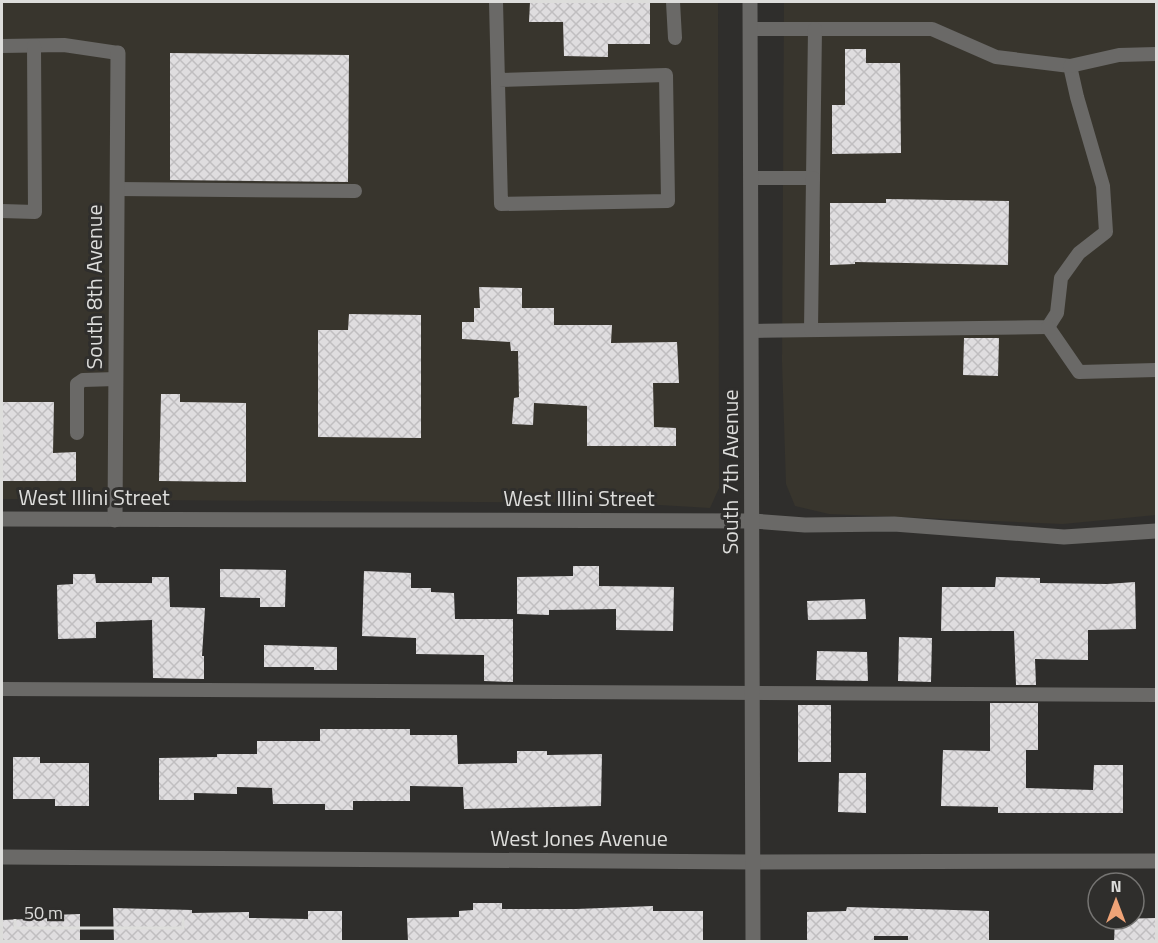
<svg xmlns="http://www.w3.org/2000/svg" width="1158" height="943" font-family="'Titillium Web',sans-serif">
	<style>
		.built { fill: #38352d }
		.building { fill: url(#building-cross-hatch) }
		.lines { fill: none; stroke-linecap: round; stroke-linejoin: round }
		.lane { stroke: #6a6967; stroke-width: 14 }
		.street { stroke: #6a6967; stroke-width: 15 }
		.secondary { stroke: #6a6967; stroke-width: 15 }
		.labels { text-anchor: middle; stroke-width: 6; stroke-linejoin: round; paint-order: stroke }
		.street-label { font-size: 22px; fill: #dddddb; stroke: #2f2e2c }
	</style>
	<defs>
		<pattern id="building-cross-hatch" width="8" height="8" patternUnits="userSpaceOnUse" patternTransform="scale(1.5)"><rect width="8" height="8" fill="#dfdddf"/><path d="M0 0l8 8M0 8l8-8" fill="none" stroke="#c0bec0"/></pattern>
	</defs>
	<rect width="100%" height="100%" fill="#2f2e2c"/>
	<g class="built">
		<polygon points="2,2 718,2 719,488 710,508 626,503 2,499"/>
		<polygon points="784,2 1156,2 1156,515 1063,524 829,514 795,506 786,484 782,362"/>
	</g>
	<g class="building">
		<polygon points="530,2 650,2 650,44 608,44 608,57 564,56 563,22 529,22"/>
		<polygon points="845,49 866,49 866,63 900,63 901,153 832,154 832,105 845,105"/>
		<polygon points="170,53 349,55 348,182 170,180"/>
		<polygon points="886,199 1009,201 1008,265 855,262 855,264 830,265 830,203 886,203"/>
		<polygon points="479,287 522,288 522,308 554,308 554,325 612,325 611,343 677,342 679,383 653,383 654,427 676,428 676,446 587,446 587,406 534,403 533,425 512,424 514,398 519,397 518,351 511,351 510,342 462,339 462,322 474,322 474,308 480,308"/>
		<polygon points="349,314 421,315 421,438 318,437 318,330 348,330"/>
		<polygon points="964,338 999,338 998,376 963,375"/>
		<polygon points="161,394 180,394 180,402 246,403 246,482 159,481"/>
		<polygon points="2,402 54,402 53,453 76,452 76,481 2,481"/>
		<polygon points="573,566 599,566 599,586 674,587 673,631 616,630 616,609 549,610 549,615 517,614 517,577 573,576"/>
		<polygon points="220,569 286,570 285,607 260,607 260,598 220,597"/>
		<polygon points="364,571 411,573 411,588 431,588 431,592 454,593 455,619 513,619 513,682 484,681 484,655 416,654 416,638 362,636"/>
		<polygon points="73,574 95,574 96,583 152,583 152,577 169,577 170,607 205,608 202,656 204,656 204,679 153,678 152,620 96,622 96,638 58,639 57,585 73,584"/>
		<polygon points="996,577 1040,578 1040,583 1107,584 1135,582 1136,629 1088,630 1088,660 1035,659 1036,685 1016,685 1014,631 941,631 942,587 995,587"/>
		<polygon points="865,599 866,619 808,620 807,601"/>
		<polygon points="899,637 932,638 931,682 898,681"/>
		<polygon points="264,645 337,647 337,670 314,670 314,667 264,667"/>
		<polygon points="817,651 867,652 868,681 816,680"/>
		<polygon points="990,703 1038,703 1038,750 1026,750 1026,788 1093,790 1094,765 1123,765 1123,813 998,813 998,807 941,806 943,750 990,751"/>
		<rect x="798" y="705" width="33" height="57"/>
		<polygon points="320,729 410,729 410,735 457,735 458,764 517,763 517,751 547,751 547,755 602,754 601,806 464,809 463,787 410,786 410,801 353,801 353,810 325,810 325,804 273,804 272,788 237,787 237,794 194,793 194,800 159,800 159,758 217,757 217,754 257,754 257,741 320,741"/>
		<polygon points="13,757 40,757 40,763 89,763 89,806 55,806 55,799 13,799"/>
		<polygon points="839,773 866,773 866,813 838,812"/>
		<polygon points="473,903 502,903 502,909 576,909 653,906 653,911 703,911 703,942 408,942 407,918 459,917 459,911 473,910"/>
		<polygon points="847,907 989,911 989,942 908,942 908,936 874,936 874,942 807,942 807,912 846,911"/>
		<polygon points="113,908 192,910 192,913 249,912 249,918 308,919 308,911 342,911 342,942 114,942"/>
		<polygon points="80,914 80,942 2,942 2,920 52,918 52,915"/>
		<polygon points="1156,918 1156,942 1114,942 1115,919"/>
	</g>
	<g class="lines">
		<g class="lane">
			<polyline points="496,2 501,204 668,201 666,75 498,80"/>
			<polyline points="673,2 675,38"/>
			<polyline points="750,29 932,29 996,57 1070,66 1077,97 1103,186 1106,232 1079,253 1061,278 1057,313 1048,327 752,331"/>
			<polyline points="2,46 64,45 118,53"/>
			<polyline points="1070,66 1119,55 1156,54"/>
			<polyline points="751,178 813,178 815,29"/>
			<polyline points="117,189 355,191"/>
			<polyline points="2,211 35,212 34,46"/>
			<polyline points="1048,327 1079,372 1156,370"/>
			<polyline points="811,330 813,178"/>
			<polyline points="77,433 77,384 83,380 116,379"/>
			<polyline points="2,689 1156,695"/>
		</g>
		<g class="street">
			<polyline points="2,519 753,521 805,525 894,524 1064,537 1156,531"/>
			<polyline points="115,520 118,53"/>
			<polyline points="2,857 753,862 1156,861"/>
		</g>
		<polyline class="secondary" points="750,2 753,942"/>
	</g>
	<g class="labels">
		<g class="street-label">
			<text transform="translate(94 287) rotate(-90)" y="8">South 8th Avenue</text>
			<text transform="translate(730 472) rotate(-90)" y="8">South 7th Avenue</text>
			<text x="94" y="505">West Illini Street</text>
			<text x="579" y="506">West Illini Street</text>
			<text x="579" y="846">West Jones Avenue</text>
		</g>
	</g>
	<rect width="1158" height="943" fill="none" stroke="#dddddb" stroke-width="6"/>
	<g transform="translate(1116 901)"><circle r="28" fill="#2f2e2c" stroke="#757472" stroke-width="1.5"/>
	<path d="M0-4.5L10 22L0 15L-10 22Z" fill="#efa377"/>
	<text y="-9" font-size="16" font-weight="bold" text-anchor="middle" fill="#dddddb">N</text>
	</g>
	<path d="M15 919v9h168v-9" fill="none" stroke="#dddddb" stroke-width="3"/>
	<text x="24" y="919" font-size="18" fill="#dddddb" stroke="#2f2e2c" stroke-width="4.5" paint-order="stroke">50 m</text>
</svg>
